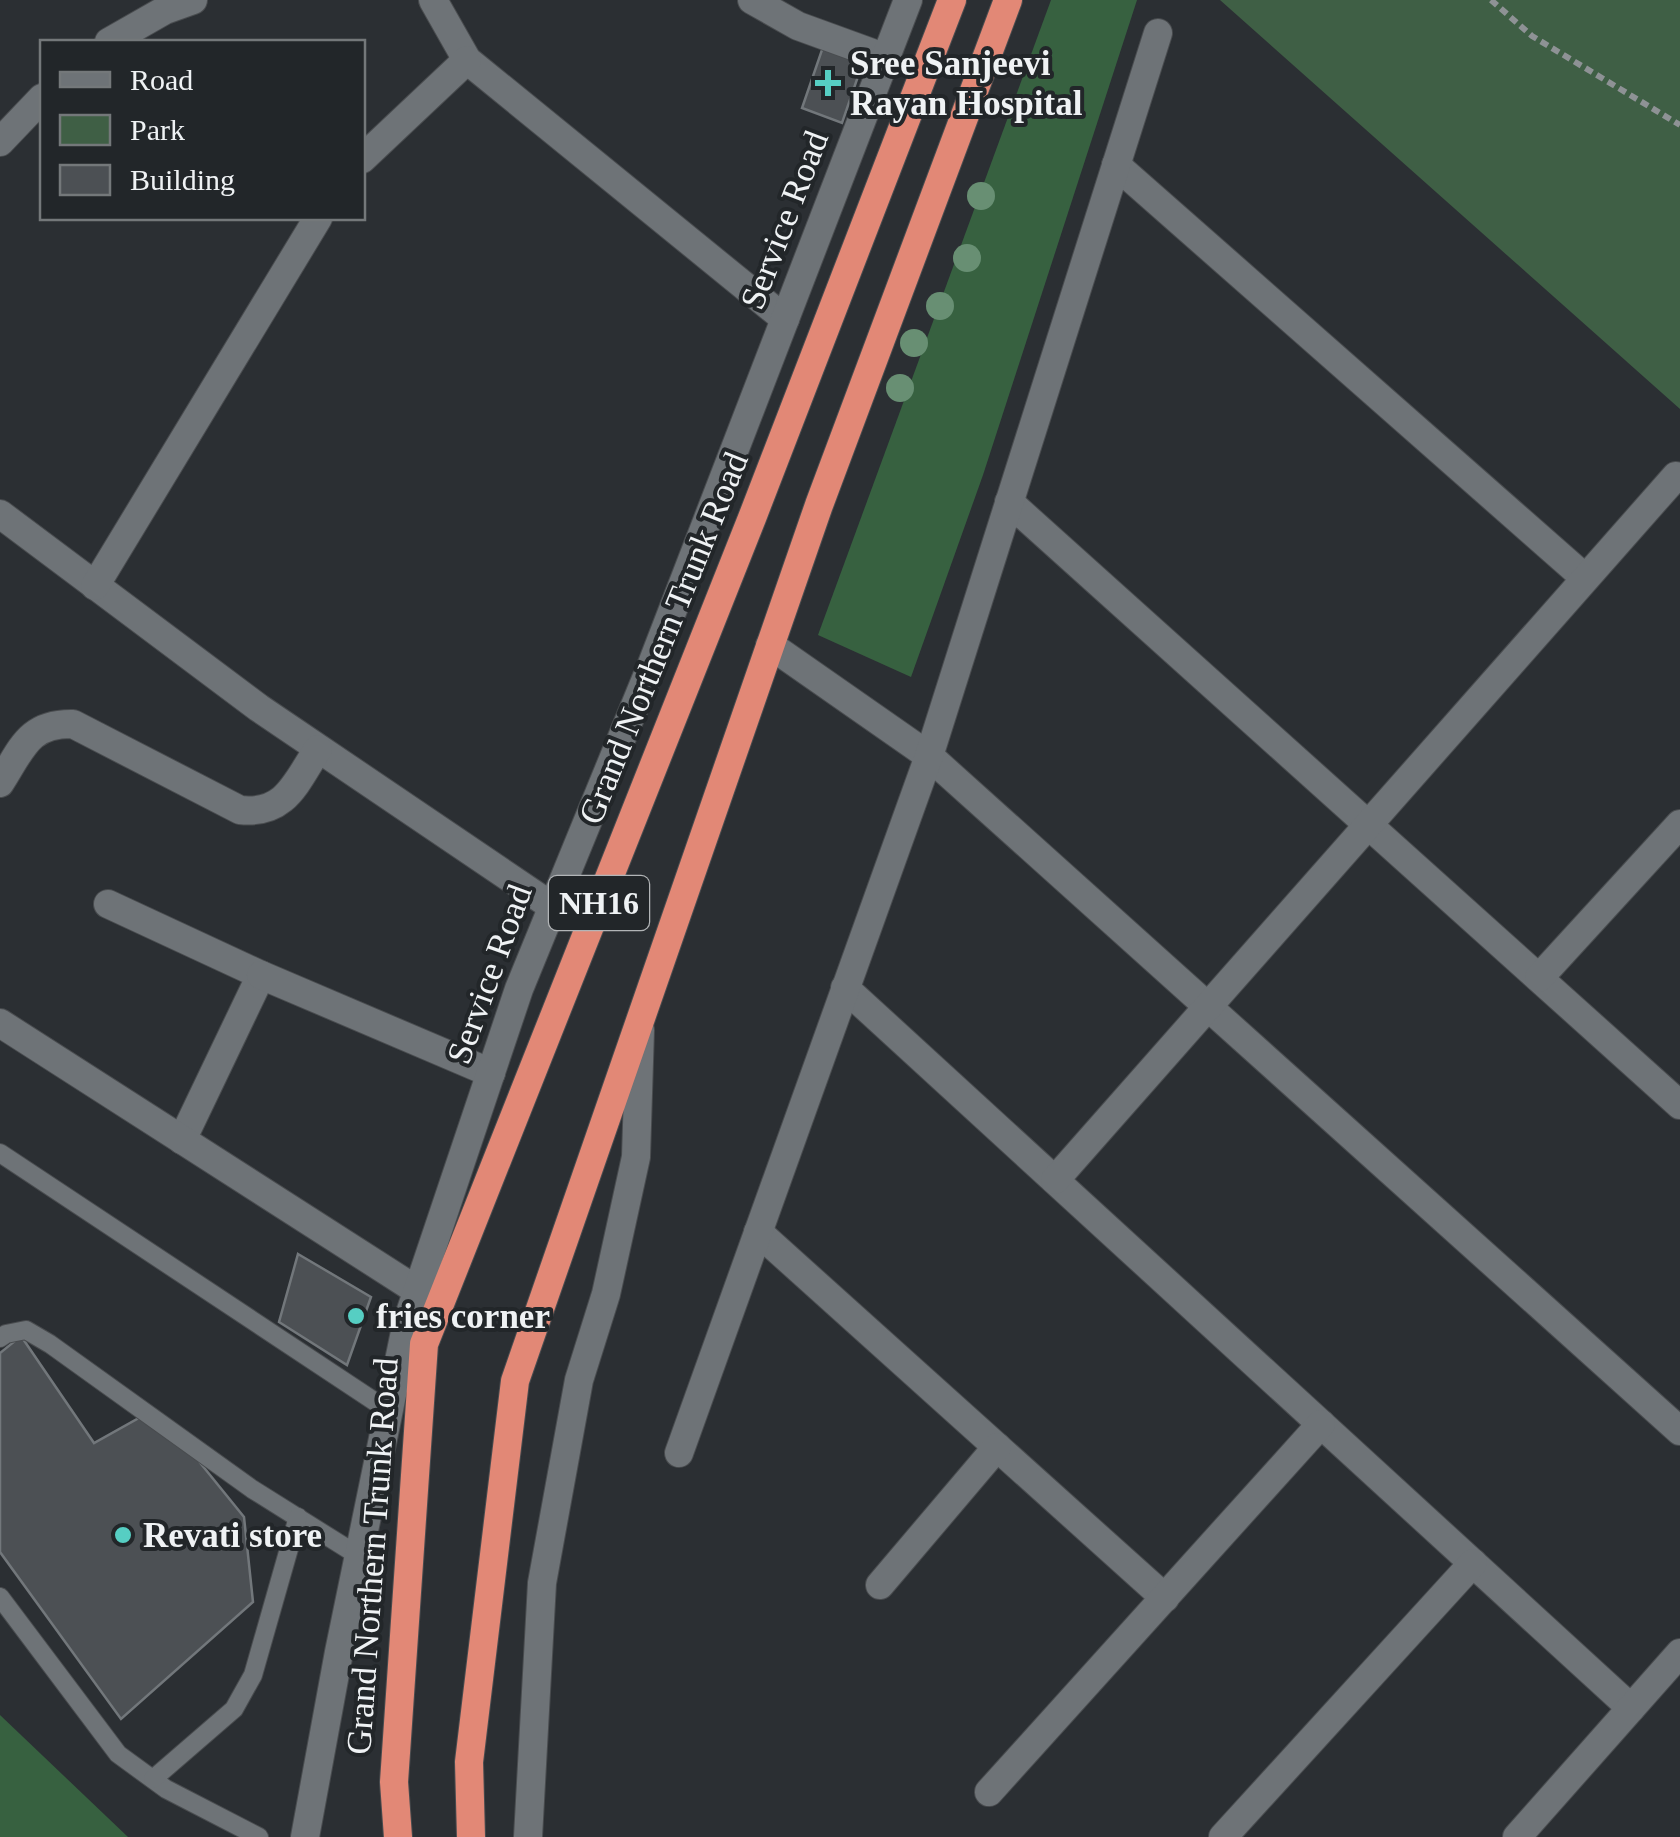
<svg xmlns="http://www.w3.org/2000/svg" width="1680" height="1837" font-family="Georgia,serif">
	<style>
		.green { fill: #3f5f45 }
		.forest { fill: #376140 }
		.building { fill: #4c5054; stroke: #72777b; stroke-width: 2.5 }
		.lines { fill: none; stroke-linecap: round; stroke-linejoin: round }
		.service-casing { stroke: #494c4f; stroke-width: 20 }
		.minor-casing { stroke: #494c4f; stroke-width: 30 }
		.tertiary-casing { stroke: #494c4f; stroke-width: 30 }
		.trunk-casing { stroke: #494c4f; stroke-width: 30 }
		.path { stroke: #8e9295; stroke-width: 6; stroke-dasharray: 8 5; stroke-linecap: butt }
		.service { stroke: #6e7377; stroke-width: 18 }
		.minor { stroke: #6e7377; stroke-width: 28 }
		.tertiary { stroke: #6e7377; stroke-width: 28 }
		.trunk { stroke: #e28876; stroke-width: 28 }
		.tree { fill: #688f73 }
		.poi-dot { fill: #56cec3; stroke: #222629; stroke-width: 4 }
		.labels { text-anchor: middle; stroke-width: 8; stroke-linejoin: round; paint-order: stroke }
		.shield { fill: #222629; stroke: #b2b5b7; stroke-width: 2.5 }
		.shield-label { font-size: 32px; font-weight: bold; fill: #eff2f4 }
		.poi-label { font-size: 35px; font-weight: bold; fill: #eff2f4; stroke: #222629; text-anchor: start }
		.street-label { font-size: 35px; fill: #eff2f4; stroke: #222629 }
	</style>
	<rect width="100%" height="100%" fill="#2b2f33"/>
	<polygon class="green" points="1220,0 1680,0 1680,409"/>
	<g class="forest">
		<polygon points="1051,0 1137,0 983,475 911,677 818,635"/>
		<polygon points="0,1715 128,1837 0,1837"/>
	</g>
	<g class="building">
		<polygon points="824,44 864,59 842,123 802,108"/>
		<polygon points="298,1254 371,1297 347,1365 279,1322"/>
		<polygon points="21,1336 94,1443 139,1418 180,1438 244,1517 253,1602 121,1719 0,1552 0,1353"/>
	</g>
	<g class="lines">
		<g class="service-casing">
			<g id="service">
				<polyline points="0,1153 389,1411"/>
				<polyline points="0,1338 6,1334 26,1330 50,1344 252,1489 359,1556"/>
				<polyline points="0,1597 118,1754 166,1789 259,1837"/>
				<polyline points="153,1779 234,1709 253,1675 298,1517"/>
			</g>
		</g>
		<g class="minor-casing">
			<g id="minor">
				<polyline points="433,0 467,60 785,319"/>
				<polyline points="752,0 798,26 886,58"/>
				<polyline points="109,42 165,10 193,0"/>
				<polyline points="0,142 42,98"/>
				<polyline points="362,159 467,60"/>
				<polyline points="1116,165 1585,578"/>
				<polyline points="1009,502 1680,1105"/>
				<polyline points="0,514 259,708 553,907"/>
				<polyline points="95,586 318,218"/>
				<polyline points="770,645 929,756 1680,1431"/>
				<path d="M0,783C22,749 28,723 73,724L240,810C286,815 296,782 318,749"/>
				<polyline points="108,904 261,975 182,1140"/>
				<polyline points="261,975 491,1073"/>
				<polyline points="1539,978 1680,824"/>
				<polyline points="845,988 1631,1708"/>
				<polyline points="0,1023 418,1291"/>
				<polyline points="1055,1180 1676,476"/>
				<polyline points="758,1232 1165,1598"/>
				<polyline points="679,1453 929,756 1158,33"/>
				<polyline points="880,1585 997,1447"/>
				<polyline points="989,1792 1321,1424"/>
				<polyline points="1223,1837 1473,1563"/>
				<polyline points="1517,1837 1680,1653"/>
			</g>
		</g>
		<g class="tertiary-casing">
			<g id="tertiary">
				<polyline points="305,1837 339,1652 407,1322 519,989 650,669 908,0"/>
				<polyline points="528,1837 542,1583 579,1380 606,1294 636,1157 640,1030"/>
			</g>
		</g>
		<g class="trunk-casing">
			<g id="trunk">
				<polyline points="398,1837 394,1782 424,1344 752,518 952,0"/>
				<polyline points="471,1837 469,1762 515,1381 819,505 1008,0"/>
			</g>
		</g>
		<polyline class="path" points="1491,0 1532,36 1680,125"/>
		<use href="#service" class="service"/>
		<use href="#minor" class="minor"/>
		<use href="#tertiary" class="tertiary"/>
		<use href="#trunk" class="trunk"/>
	</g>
	<g class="tree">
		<circle cx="981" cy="196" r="14"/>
		<circle cx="967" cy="258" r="14"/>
		<circle cx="940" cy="306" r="14"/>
		<circle cx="914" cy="343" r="14"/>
		<circle cx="900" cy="388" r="14"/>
	</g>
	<g class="poi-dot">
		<path d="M823 68h10v10h10v10h-10v10h-10v-10h-10v-10h10z"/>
		<circle cx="356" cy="1316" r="10"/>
		<circle cx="123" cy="1535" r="10"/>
	</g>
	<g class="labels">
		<rect class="shield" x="549" y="876" width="100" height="54" rx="8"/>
		<g class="shield-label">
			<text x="599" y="914">NH16</text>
		</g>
		<g class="poi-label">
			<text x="850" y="75">Sree Sanjeevi<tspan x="850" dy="40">Rayan Hospital</tspan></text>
			<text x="376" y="1328">fries corner</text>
			<text x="143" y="1547">Revati store</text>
		</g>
		<g class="street-label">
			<text transform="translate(784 220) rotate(-69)" y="12">Service Road</text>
			<text transform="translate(663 638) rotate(-68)" y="12">Grand Northern Trunk Road</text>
			<text transform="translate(489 974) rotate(-70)" y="12">Service Road</text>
			<text transform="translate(372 1556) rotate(-86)" y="12">Grand Northern Trunk Road</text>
		</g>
	</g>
	<rect x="40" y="40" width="325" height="180" fill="#222629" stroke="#74787a" stroke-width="2.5"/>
	<rect x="60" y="72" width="50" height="15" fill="#6e7377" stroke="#74787a" stroke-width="2.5"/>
	<text x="130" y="90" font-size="30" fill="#eff2f4">Road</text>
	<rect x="60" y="115" width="50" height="30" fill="#3f5f45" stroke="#74787a" stroke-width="2.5"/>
	<text x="130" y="140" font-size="30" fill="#eff2f4">Park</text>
	<rect x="60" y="165" width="50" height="30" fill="#4c5054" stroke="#74787a" stroke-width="2.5"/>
	<text x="130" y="190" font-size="30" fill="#eff2f4">Building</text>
</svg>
